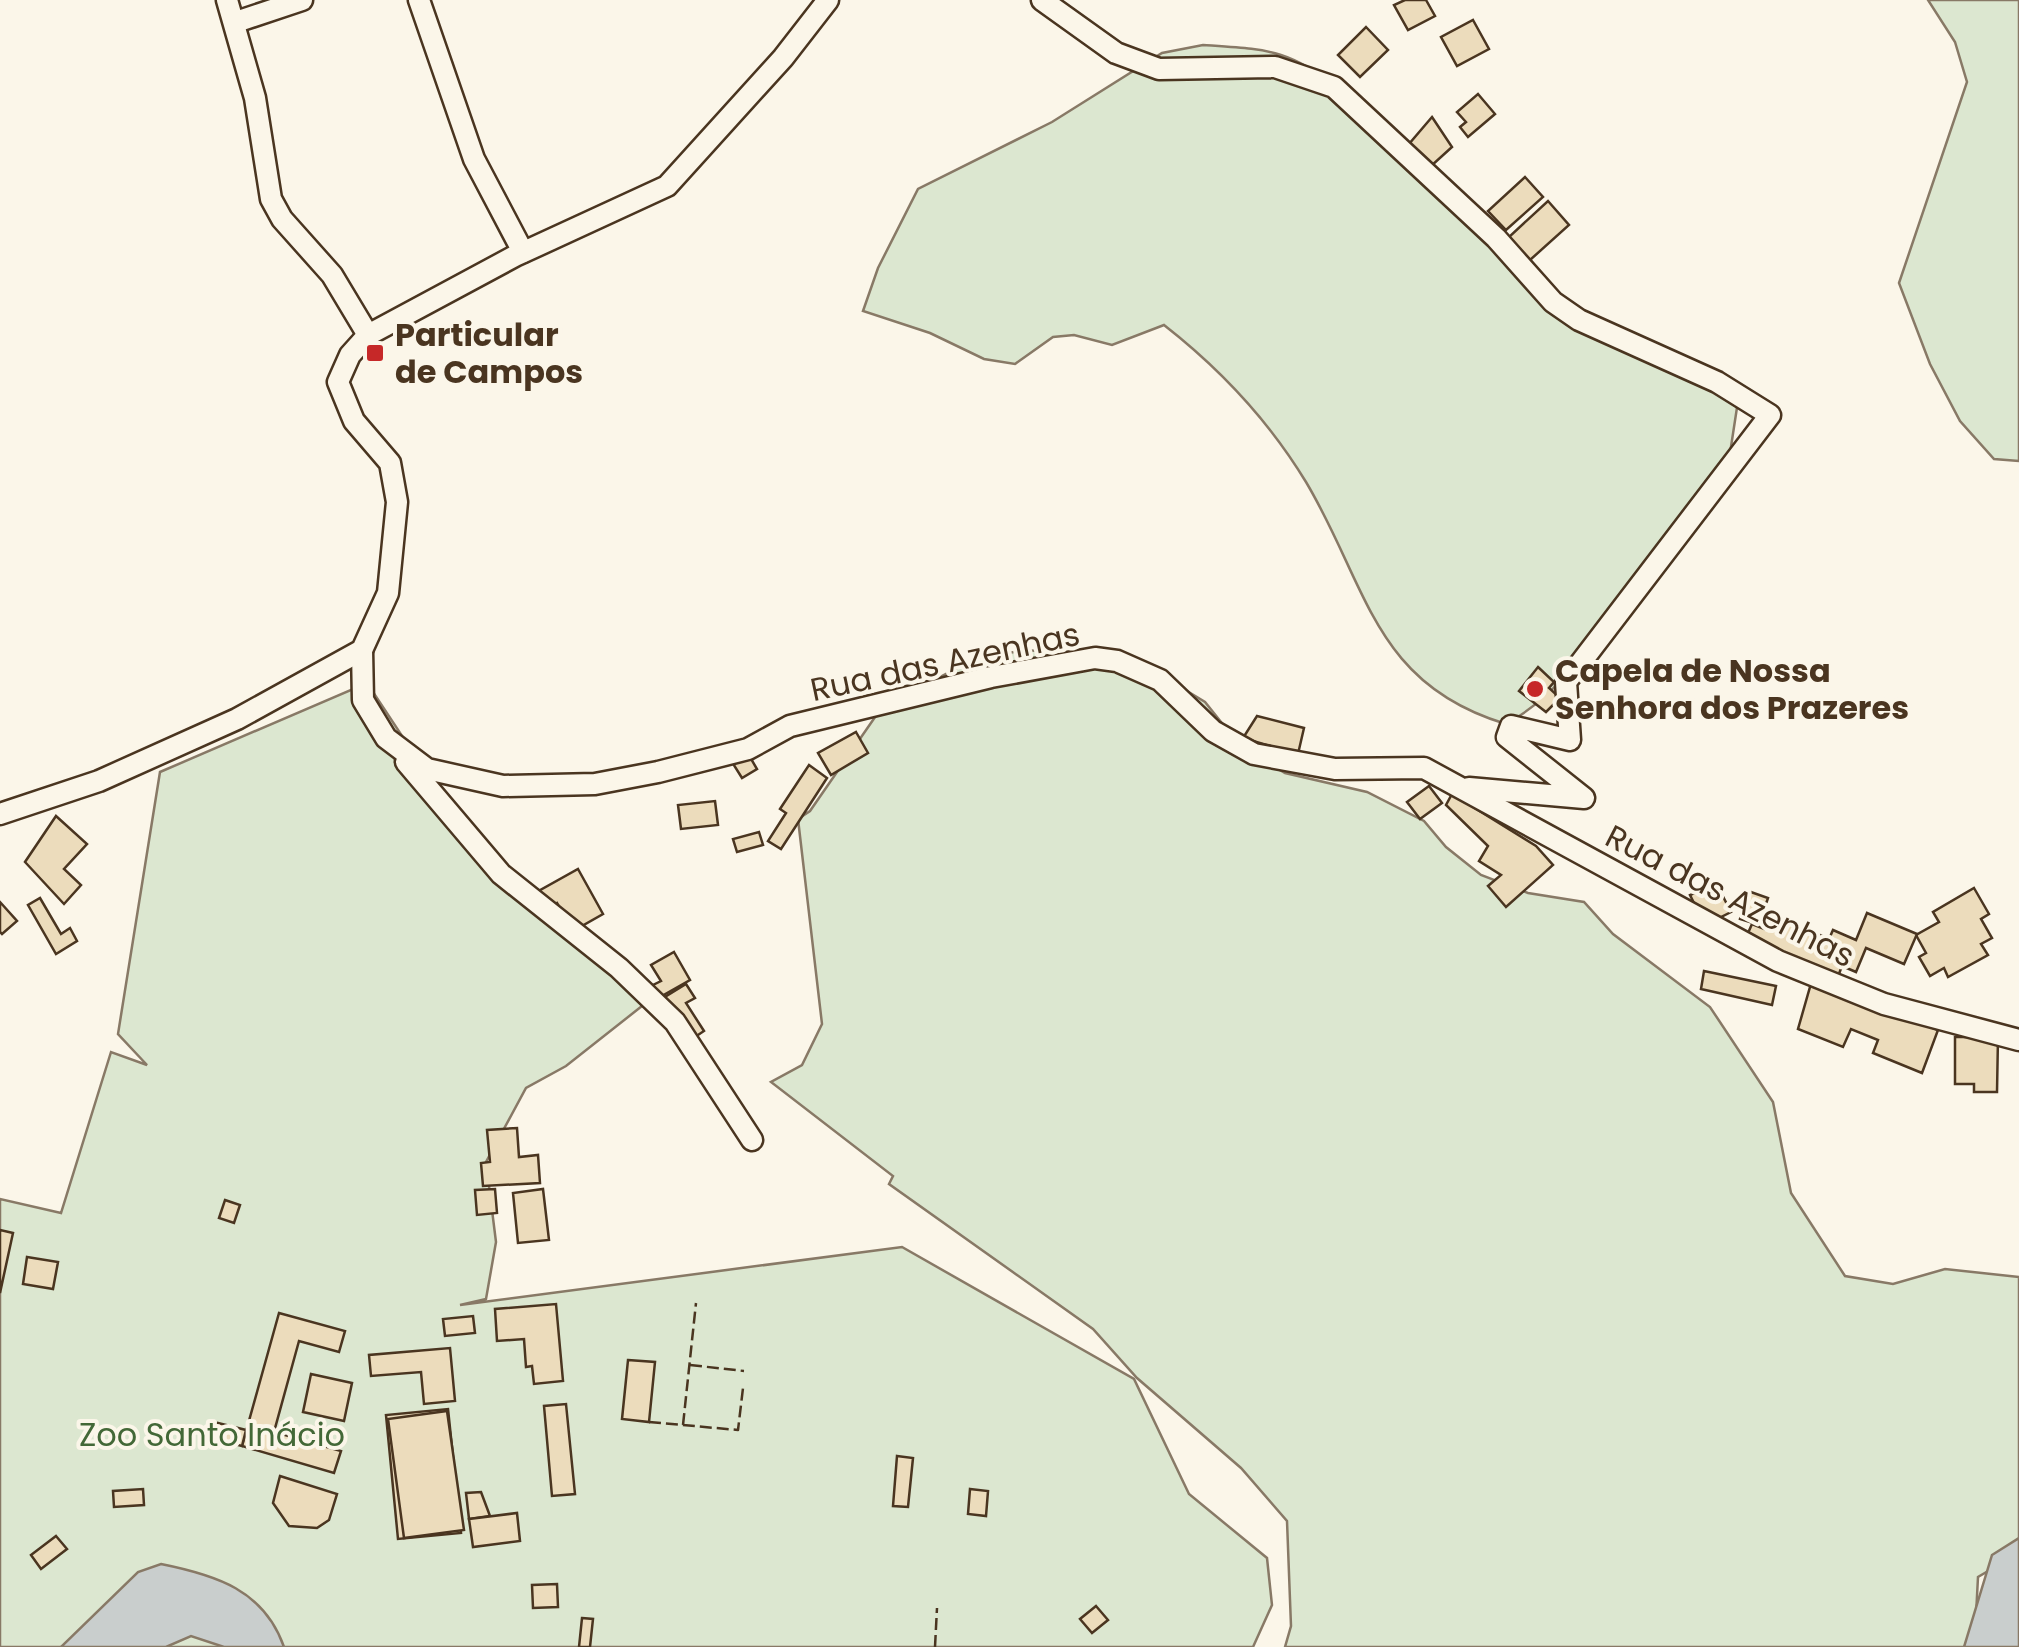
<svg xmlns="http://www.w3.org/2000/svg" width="2019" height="1647" font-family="Poppins,sans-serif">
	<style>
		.green { fill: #dce7d0; stroke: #887966; stroke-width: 2.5 }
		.water { fill: #c9cecd; stroke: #887966; stroke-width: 2.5 }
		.building { fill: #ecdcbc; stroke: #4a3520; stroke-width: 2.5 }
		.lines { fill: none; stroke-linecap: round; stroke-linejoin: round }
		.minor-casing { stroke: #4a3520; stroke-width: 25 }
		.minor { stroke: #fbf6e9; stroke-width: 20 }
		.fence { stroke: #4a3520; stroke-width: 2.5; stroke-dasharray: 12 5; stroke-linecap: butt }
		.poi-dot { fill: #c62828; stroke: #fbf6e9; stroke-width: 4 }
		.labels { text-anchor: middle; stroke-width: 8; stroke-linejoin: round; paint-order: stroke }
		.poi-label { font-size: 32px; font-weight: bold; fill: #4a3520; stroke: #fbf6e9; text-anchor: start }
		.street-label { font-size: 32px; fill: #4a3520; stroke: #fbf6e9 }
		.park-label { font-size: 32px; fill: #436837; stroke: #fbf6e9 }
	</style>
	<rect width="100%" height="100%" fill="#fbf6e9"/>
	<g class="green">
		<polygon points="1928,0 2019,0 2019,461 1994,459 1960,421 1930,364 1899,283 1967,82 1955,42"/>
		<path d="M1203,45C1275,50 1284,49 1343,90L1580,329L1738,401L1725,486C1628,545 1605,670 1506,724C1373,684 1368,586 1306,482C1269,421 1219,368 1164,325L1112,345L1074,335L1053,337L1015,364L984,359L930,333L863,311L878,268L918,189L1052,122L1162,53Z"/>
		<polygon points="1025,650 1114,657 1164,677 1205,702 1241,747 1285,773 1367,792 1424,821 1446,847 1481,875 1528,893 1584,902 1613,934 1710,1007 1773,1102 1791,1193 1845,1276 1893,1284 1945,1269 2019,1277 2019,1553 1978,1577 1975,1635 1965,1647 1285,1647 1291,1626 1287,1521 1241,1468 1137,1378 1093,1329 889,1184 893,1176 771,1082 802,1065 822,1024 798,819 810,811 882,707 973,660"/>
		<polygon points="367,683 494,875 635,974 642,1006 566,1066 526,1088 486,1162 496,1242 486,1299 460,1305 902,1247 1134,1379 1189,1494 1267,1558 1272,1605 1253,1647 0,1647 0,1199 61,1213 111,1052 147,1065 118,1034 160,772"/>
	</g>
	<g class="water">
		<polygon points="2019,1538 2019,1647 1964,1647 1992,1555"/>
		<path d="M161,1564C216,1575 264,1590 284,1647H224L191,1636L166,1647H61L138,1572Z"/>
	</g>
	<g class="building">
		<polygon points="1405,0 1426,0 1435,16 1408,30 1394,5"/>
		<polygon points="1473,20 1489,49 1457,66 1441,37"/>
		<polygon points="1366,27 1388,50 1360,77 1338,55"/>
		<polygon points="1478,94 1495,114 1468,137 1460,127 1466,122 1457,112"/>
		<polygon points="1432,117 1452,147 1430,167 1409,144"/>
		<polygon points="1525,177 1543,197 1506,230 1488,211"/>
		<polygon points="1548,201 1569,225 1530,260 1509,237"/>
		<polygon points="1538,667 1554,682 1549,688 1560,698 1546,712 1519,691"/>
		<polygon points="1257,716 1304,728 1298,754 1243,738"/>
		<polygon points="856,732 868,753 831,775 818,753"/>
		<polygon points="747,752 757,769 742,778 732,762"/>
		<polygon points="809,765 827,778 781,849 768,841 786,813 780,809"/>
		<polygon points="1429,786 1442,803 1420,819 1407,802"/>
		<polygon points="1452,794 1536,846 1553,865 1506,907 1488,886 1501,875 1479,861 1488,846 1446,805"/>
		<polygon points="715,801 718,825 681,829 678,805"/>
		<polygon points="56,816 87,844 64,869 81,885 64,904 25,862"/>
		<polygon points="759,832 763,845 737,852 733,839"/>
		<polygon points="578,869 603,914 573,931 557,903 545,910 535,893"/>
		<polygon points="1716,883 1731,912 1705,925 1690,895"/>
		<polygon points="1974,888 1989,914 1981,919 1992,938 1981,944 1988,955 1948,977 1944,968 1930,976 1919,957 1926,953 1916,935 1939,922 1933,912"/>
		<polygon points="1748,891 1768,898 1759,925 1740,919"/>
		<polygon points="40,898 61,934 70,928 77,941 56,954 28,905"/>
		<polygon points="0,902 17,921 2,934 0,932"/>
		<polygon points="1867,913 1917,934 1904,964 1866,948 1856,972 1842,966 1837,979 1745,940 1752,924 1764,929 1771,914 1829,939 1833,930 1856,940"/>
		<polygon points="674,952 690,980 660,997 653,985 661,981 651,965"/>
		<polygon points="1704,971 1776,986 1772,1005 1701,989"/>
		<polygon points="1812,980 1938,1030 1922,1073 1873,1053 1878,1040 1851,1029 1843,1047 1798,1029"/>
		<polygon points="686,984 695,998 686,1003 704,1031 686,1043 660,1000"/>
		<polygon points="1955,1037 1998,1037 1997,1092 1974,1092 1974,1084 1955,1084"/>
		<polygon points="517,1128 519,1157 538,1155 540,1183 483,1186 481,1163 490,1162 487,1130"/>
		<polygon points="495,1189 497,1213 477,1215 475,1190"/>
		<polygon points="543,1189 549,1240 518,1243 513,1193"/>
		<polygon points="225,1200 240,1205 234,1223 219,1218"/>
		<polygon points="0,1230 13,1233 0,1293"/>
		<polygon points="27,1257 58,1262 53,1289 23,1284"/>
		<polygon points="556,1304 563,1381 534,1384 532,1366 526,1367 524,1339 497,1341 495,1309"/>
		<polygon points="279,1313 345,1331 339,1352 299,1341 274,1432 341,1451 334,1473 242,1446"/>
		<polygon points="473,1316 475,1333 445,1336 443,1319"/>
		<polygon points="450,1348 455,1401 424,1404 421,1372 371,1376 369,1355"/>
		<polygon points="628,1360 655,1362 649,1422 622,1419"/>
		<polygon points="311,1374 352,1383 344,1421 303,1412"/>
		<polygon points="566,1404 575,1494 552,1496 544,1406"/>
		<polygon points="448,1409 461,1533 398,1539 386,1415"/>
		<polygon points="447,1411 464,1530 404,1538 388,1419"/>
		<polygon points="218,1423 246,1430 242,1446 214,1439"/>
		<polygon points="897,1456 913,1458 908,1507 893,1506"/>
		<polygon points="280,1476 337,1494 329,1520 317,1528 289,1526 273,1503"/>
		<polygon points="143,1489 144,1505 114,1507 113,1491"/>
		<polygon points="970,1489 988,1491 986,1516 968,1514"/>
		<polygon points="481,1492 490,1516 469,1519 466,1493"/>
		<polygon points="517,1513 520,1541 473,1547 469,1519"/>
		<polygon points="56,1536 67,1549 41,1569 31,1555"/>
		<polygon points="557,1584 558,1607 533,1608 532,1585"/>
		<polygon points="1096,1606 1108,1620 1092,1633 1080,1619"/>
		<polygon points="582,1618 593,1619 590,1647 579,1647"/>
	</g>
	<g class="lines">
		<g class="minor-casing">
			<g id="minor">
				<polyline points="227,0 255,98 271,199 282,219 332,275 368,335"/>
				<polyline points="419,0 474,159 523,252"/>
				<polyline points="1042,0 1116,53 1159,69 1275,67 1334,87 1496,238 1553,302 1579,320 1717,382 1770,415 1566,682 1570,740 1511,726 1507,737 1584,798 1469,788"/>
				<polyline points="236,22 302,0"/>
				<polyline points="362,650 363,700 386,738 427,769 503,786 595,784 658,772 748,749 790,726 991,677 1095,658 1117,661 1160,680 1213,731 1254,754 1335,769 1424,768 1778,961 1884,1004 2019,1040"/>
				<polyline points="406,762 501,874 619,968 675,1022 752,1140"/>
				<polyline points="0,814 99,781 237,719 362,650 388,593 397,502 390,463 354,421 338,382 350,355 368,335 515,256 667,186 783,58 828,0"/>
			</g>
		</g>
		<use href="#minor" class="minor"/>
		<g class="fence">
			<polyline points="690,1365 744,1371"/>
			<polyline points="649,1422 738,1430 743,1388"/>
			<polyline points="683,1425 696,1303"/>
			<polyline points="935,1647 937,1608"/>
		</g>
	</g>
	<g class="poi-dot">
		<rect x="365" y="343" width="20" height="20" rx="5"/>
		<circle cx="1535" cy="689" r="10"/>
	</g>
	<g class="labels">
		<g class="poi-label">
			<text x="395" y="346">Particular<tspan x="395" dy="37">de Campos</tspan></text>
			<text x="1555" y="682">Capela de Nossa<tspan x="1555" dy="37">Senhora dos Prazeres</tspan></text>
		</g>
		<g class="street-label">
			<text transform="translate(945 662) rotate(-12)" y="11">Rua das Azenhas</text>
			<text transform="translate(1730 896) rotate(27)" y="11">Rua das Azenhas</text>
		</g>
		<g class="park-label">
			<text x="212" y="1446">Zoo Santo Inácio</text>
		</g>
	</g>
</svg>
